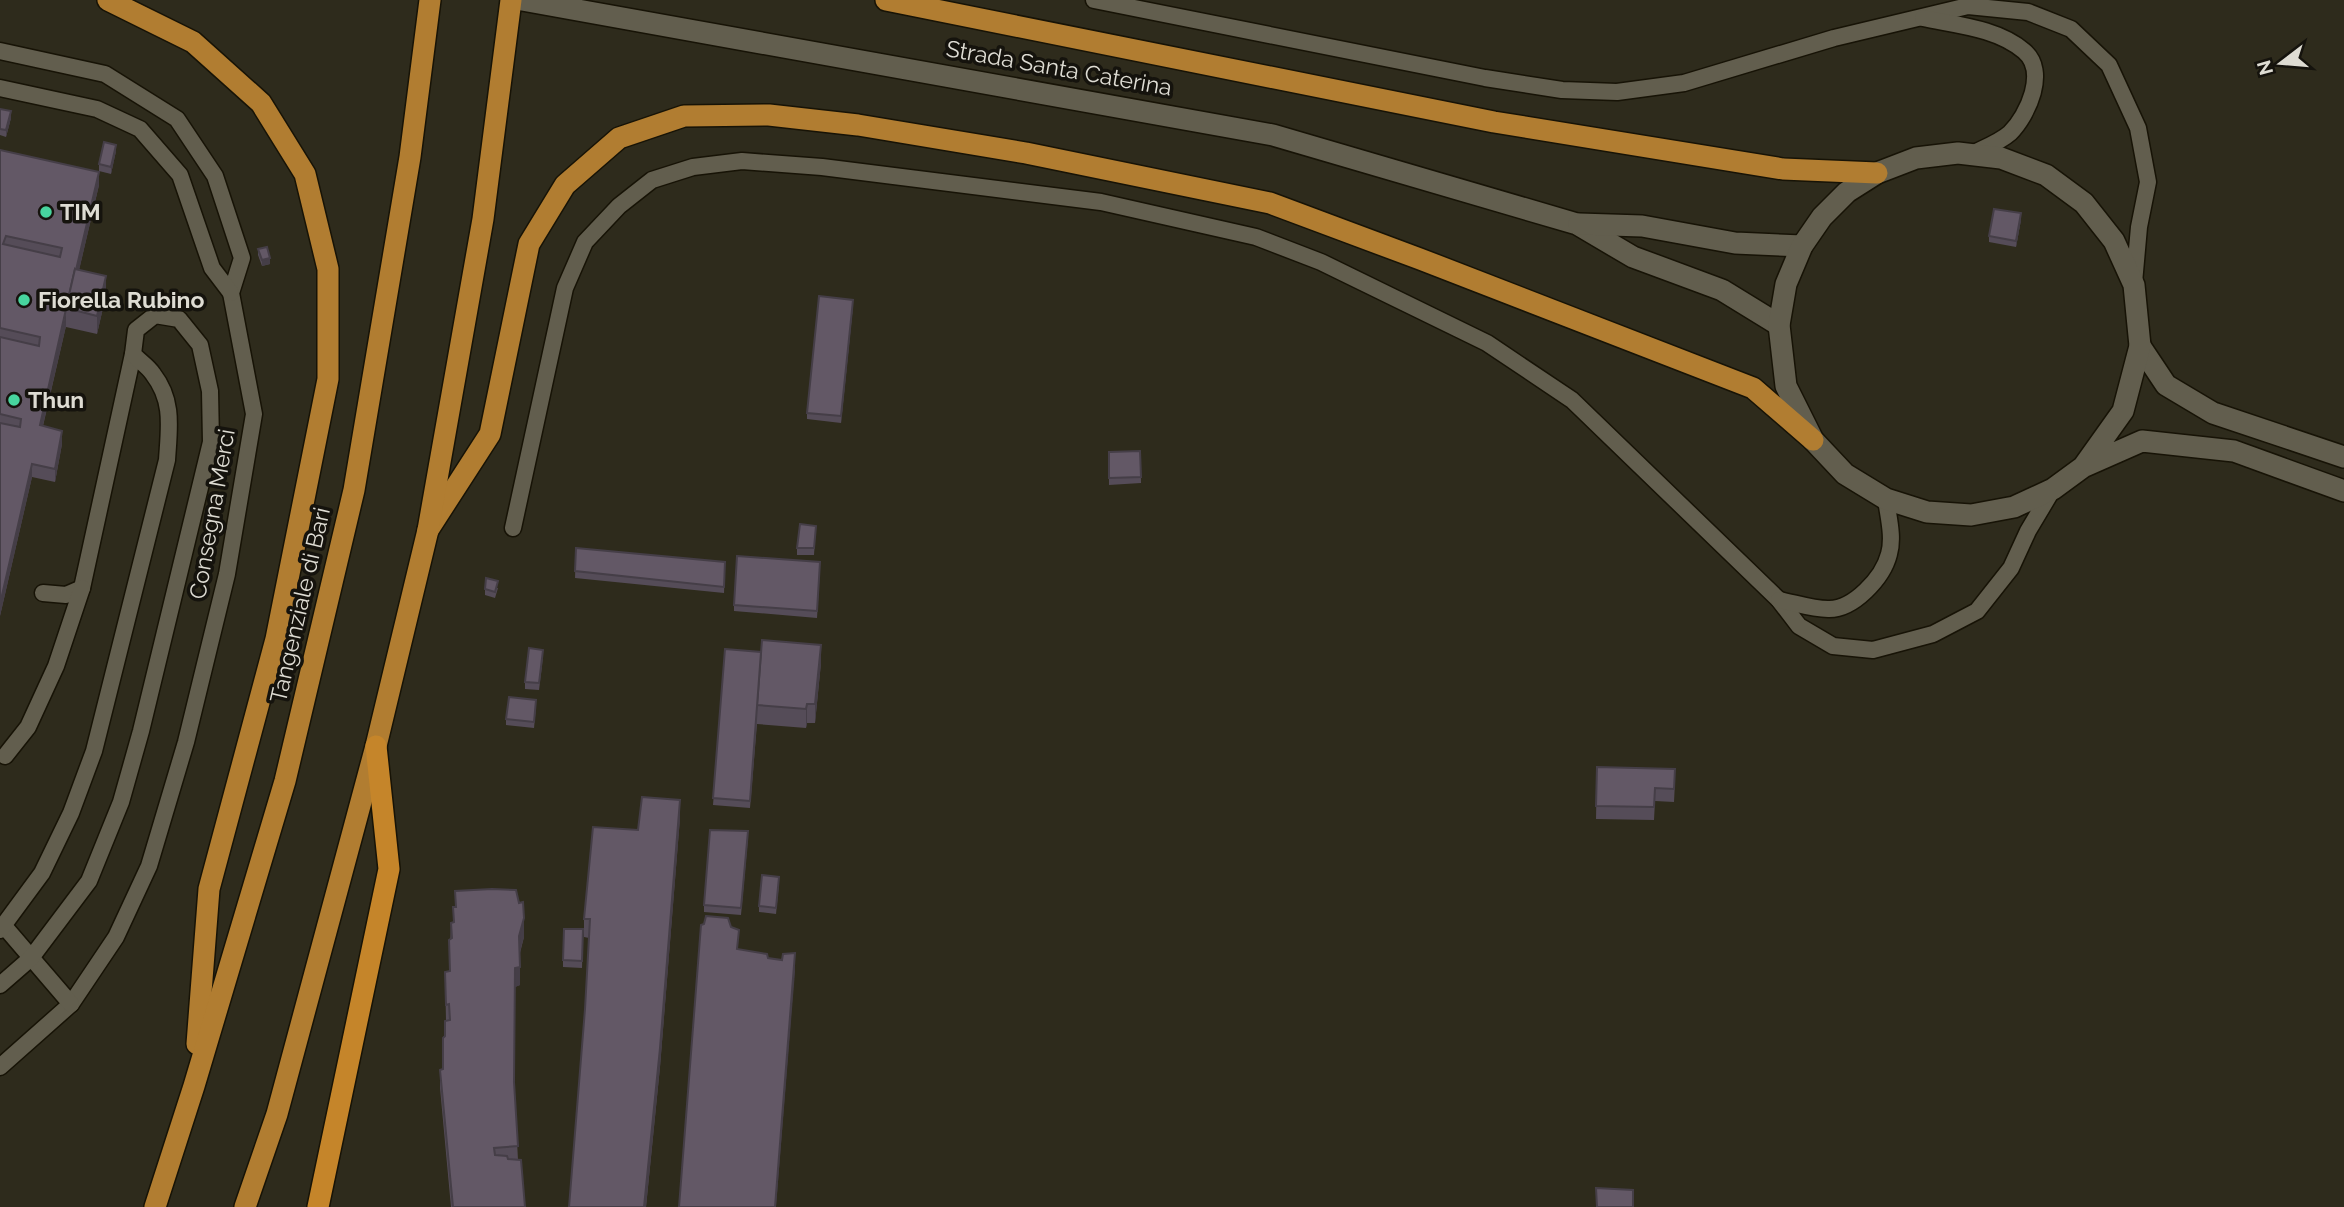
<svg xmlns="http://www.w3.org/2000/svg" width="2344" height="1207" font-family="Raleway,sans-serif">
	<style>
		.lines { fill: none; stroke-linecap: round; stroke-linejoin: round }
		.service-casing { stroke: #171306; stroke-width: 19 }
		.tertiary-casing { stroke: #171306; stroke-width: 24 }
		.trunk-casing { stroke: #171306; stroke-width: 24 }
		.motorway-casing { stroke: #171306; stroke-width: 24 }
		.service { stroke: #625e4e; stroke-width: 16 }
		.tertiary { stroke: #625e4e; stroke-width: 21 }
		.trunk { stroke: #b17d31; stroke-width: 21 }
		.motorway { stroke: #c5852a; stroke-width: 21 }
		.wall { fill: #554c58 }
		.shaded-wall { fill: #453e47 }
		.building { fill: #635866; stroke: #453e47; stroke-width: 2; fill-rule: evenodd }
		.poi-dot { fill: #47d49e; stroke: #15130d; stroke-width: 2.5 }
		.labels { text-anchor: middle; stroke-width: 7; stroke-linejoin: round; paint-order: stroke }
		.street-label { font-size: 23px; fill: #dedcd3; stroke: #15130d }
		.poi-label { font-size: 23px; font-weight: bold; fill: #dedcd3; stroke: #15130d; text-anchor: start }
	</style>
	<rect width="100%" height="100%" fill="#2e2b1c"/>
	<g class="lines">
		<g class="service-casing">
			<g id="service">
				<polyline points="1094,0 1485,78 1562,90 1617,92 1684,83 1834,38 1968,6 2028,12 2071,29 2109,65 2138,128 2148,182 2139,227 2134,283"/>
				<path d="M1923,18C1956,25 1997,28 2024,51C2048,71 2028,115 2010,133C2000,142 1984,148 1972,154"/>
				<polyline points="0,51 105,74 177,119 215,176 242,258 231,293 254,414 227,574 186,742 149,866 116,937 71,1004 0,1067"/>
				<polyline points="0,88 97,109 140,129 180,175 212,268 231,293"/>
				<polyline points="513,528 565,288 585,242 619,206 652,180 693,167 742,161 822,167 1101,202 1256,237 1321,262 1487,343 1572,400 1779,600 1799,626 1833,646 1873,650 1933,634 1977,611 2011,568 2028,531 2053,489"/>
				<polyline points="43,593 66,595 82,588 133,354"/>
				<path d="M1779,600C1795,603 1812,609 1828,609C1853,610 1883,578 1889,554C1894,537 1888,516 1886,499"/>
				<polyline points="5,756 28,727 56,666 82,588"/>
				<polyline points="4,926 71,1004"/>
				<path d="M0,930L42,873L71,813L94,751L167,460C169,428 174,401 153,374C148,366 139,361 133,354L136,330L155,315L179,319L200,345L210,391L211,442L141,731L121,802L89,881L31,958L0,985"/>
			</g>
		</g>
		<g class="tertiary-casing">
			<g id="tertiary">
				<polyline points="522,0 1273,135 1577,224 1633,257 1722,290 1779,325"/>
				<polyline points="1579,224 1642,226 1735,243 1802,246"/>
				<polyline points="2140,346 2166,385 2213,413 2344,457"/>
				<polyline points="2083,467 2123,411 2140,346 2134,285 2114,241 2084,203 2046,175 2001,158 1958,153 1916,158 1877,173 1847,192 1822,217 1802,246 1786,284 1779,325 1786,386 1813,440 1845,474 1886,499 1927,512 1971,515 2014,507 2053,489 2083,467 2142,441 2234,451 2344,491"/>
			</g>
		</g>
		<g class="trunk-casing">
			<g id="trunk">
				<polyline points="108,0 193,42 261,103 305,174 328,269 328,379 276,639 209,889 197,1044"/>
				<polyline points="886,0 1494,122 1783,169 1877,173"/>
				<polyline points="428,530 490,434 529,244 565,185 619,138 684,116 769,115 858,125 1026,153 1270,203 1420,259 1753,388 1813,440"/>
				<polyline points="155,1207 194,1086 285,781 354,490 410,157 430,0"/>
				<polyline points="245,1207 277,1114 376,746 428,530 483,219 511,0"/>
			</g>
		</g>
		<g class="motorway-casing">
			<polyline id="motorway" points="318,1207 389,869 376,746"/>
		</g>
		<use href="#service" class="service"/>
		<use href="#tertiary" class="tertiary"/>
		<use href="#trunk" class="trunk"/>
		<use href="#motorway" class="motorway"/>
	</g>
	<g class="wall">
		<polygon points="0,109 11,118 6,137 0,135"/>
		<polygon points="0,150 99,185 79,270 106,295 97,334 66,327 66,326 43,426 62,444 55,482 32,477 0,616"/>
		<polygon points="116,151 111,174 99,171 99,164"/>
		<polygon points="2021,220 2016,247 1989,242 1989,236"/>
		<polygon points="258,249 270,264 262,266 258,255"/>
		<polygon points="853,306 841,423 807,419 807,413"/>
		<polygon points="1140,451 1141,483 1109,485 1109,452"/>
		<polygon points="816,526 814,555 797,555 797,548"/>
		<polygon points="576,548 725,562 724,593 575,578"/>
		<polygon points="820,569 817,618 734,611 734,605"/>
		<polygon points="498,588 495,598 485,595 485,589"/>
		<polygon points="725,649 821,663 815,723 807,723 806,728 757,724 750,808 713,805"/>
		<polygon points="543,657 539,690 525,689 525,682"/>
		<polygon points="536,707 534,728 506,725 506,719"/>
		<polygon points="1597,767 1675,782 1674,802 1655,801 1654,820 1596,819"/>
		<polygon points="680,818 660,1067 646,1207 569,1207 585,1009 589,938 584,937 584,919 638,830"/>
		<polygon points="748,838 741,915 704,912 704,905"/>
		<polygon points="779,883 776,914 759,912 759,906"/>
		<polygon points="455,891 524,937 520,953 520,985 515,987 514,1084 518,1160 525,1207 451,1207 440,1088 440,1070 443,1069 443,1038 445,1036 446,1021 445,972 449,971 451,923 453,923 453,907 455,907"/>
		<polygon points="583,929 582,968 563,967 563,960"/>
	</g>
	<g class="shaded-wall">
		<polygon points="11,111 11,118 6,137 6,130"/>
		<polygon points="116,145 116,151 111,174 111,167"/>
		<polygon points="99,172 99,185 70,309 67,309"/>
		<polygon points="2021,213 2021,220 2016,247 2016,241"/>
		<polygon points="270,258 270,264 262,266 262,260"/>
		<polygon points="106,276 106,295 97,334 97,316"/>
		<polygon points="853,300 853,306 841,423 841,416"/>
		<polygon points="66,313 66,326 40,438 40,425"/>
		<polygon points="62,431 62,444 55,482 55,469"/>
		<polygon points="32,464 32,477 0,616 0,604"/>
		<polygon points="821,645 821,663 815,723 815,704"/>
		<polygon points="807,704 807,723 806,728 806,709"/>
		<polygon points="680,800 680,818 660,1067 646,1207 644,1207"/>
		<polygon points="524,918 524,937 519,955 519,936"/>
		<polygon points="795,953 795,972 776,1207 775,1207"/>
		<polygon points="520,967 520,985 515,987 515,968"/>
	</g>
	<g class="building">
		<polygon points="0,109 11,111 6,130 0,129"/>
		<polygon points="104,142 116,145 111,167 99,164"/>
		<path d="M0,150L99,172L76,270L75,269L40,425L62,431L55,469L32,464L0,604V423L20,427L21,419L0,414V337L39,346L40,337L0,328ZM6,236L62,248L60,257L3,244Z"/>
		<polygon points="1994,209 2021,213 2016,241 1989,236"/>
		<polygon points="267,247 270,258 262,260 258,249"/>
		<polygon points="75,269 106,276 97,316 66,308"/>
		<polygon points="819,296 853,300 841,416 807,413"/>
		<polygon points="1140,451 1141,477 1109,478 1109,452"/>
		<polygon points="800,524 816,526 814,548 797,548"/>
		<polygon points="576,548 725,562 724,587 575,571"/>
		<polygon points="737,556 820,562 817,611 734,605"/>
		<polygon points="486,578 498,581 495,592 485,589"/>
		<polygon points="762,640 821,645 815,704 807,704 806,709 757,705"/>
		<polygon points="529,648 543,650 539,683 525,682"/>
		<polygon points="725,649 761,652 750,801 713,798"/>
		<polygon points="509,697 536,700 534,722 506,719"/>
		<polygon points="1597,767 1675,769 1674,789 1655,788 1654,807 1596,806"/>
		<polygon points="642,797 680,800 660,1048 644,1207 569,1207 585,1009 590,919 584,919 593,827 638,830"/>
		<polygon points="710,830 748,831 741,908 704,905"/>
		<polygon points="762,875 779,877 776,908 759,906"/>
		<polygon points="492,889 516,890 519,903 523,902 524,918 519,936 520,967 515,968 514,1082 518,1146 494,1148 495,1155 507,1156 508,1159 521,1160 525,1207 453,1207 440,1070 443,1069 443,1038 445,1036 445,1021 450,1020 449,1004 446,1005 445,972 450,971 449,940 452,938 451,923 454,922 453,907 456,907 455,891"/>
		<polygon points="706,916 728,918 731,927 739,930 737,949 767,954 768,958 782,960 783,954 795,953 775,1207 679,1207 701,925 704,924"/>
		<polygon points="564,929 583,929 582,961 563,960"/>
		<polygon points="1596,1188 1633,1190 1633,1207 1597,1207"/>
	</g>
	<g class="poi-dot">
		<circle cx="46" cy="212" r="7"/>
		<circle cx="24" cy="300" r="7"/>
		<circle cx="14" cy="400" r="7"/>
	</g>
	<g class="labels">
		<g class="street-label">
			<text transform="translate(1059 68) rotate(10)" y="8">Strada Santa Caterina</text>
			<text transform="translate(212 514) rotate(-80)" y="8">Consegna Merci</text>
			<text transform="translate(300 605) rotate(-77)" y="8">Tangenziale di Bari</text>
		</g>
		<g class="poi-label">
			<text x="60" y="220">TIM</text>
			<text x="38" y="308">Fiorella Rubino</text>
			<text x="28" y="408">Thun</text>
		</g>
	</g>
	<g transform="translate(2281 63) rotate(254)" stroke="#15130d" stroke-width="5" paint-order="stroke">
	<path d="M0-5L12 26L0 18L-12 26Z" fill="#dedcd3"/>
	<text y="-10" font-size="19" font-weight="bold" text-anchor="middle" fill="#dedcd3">N</text>
	</g>
</svg>
